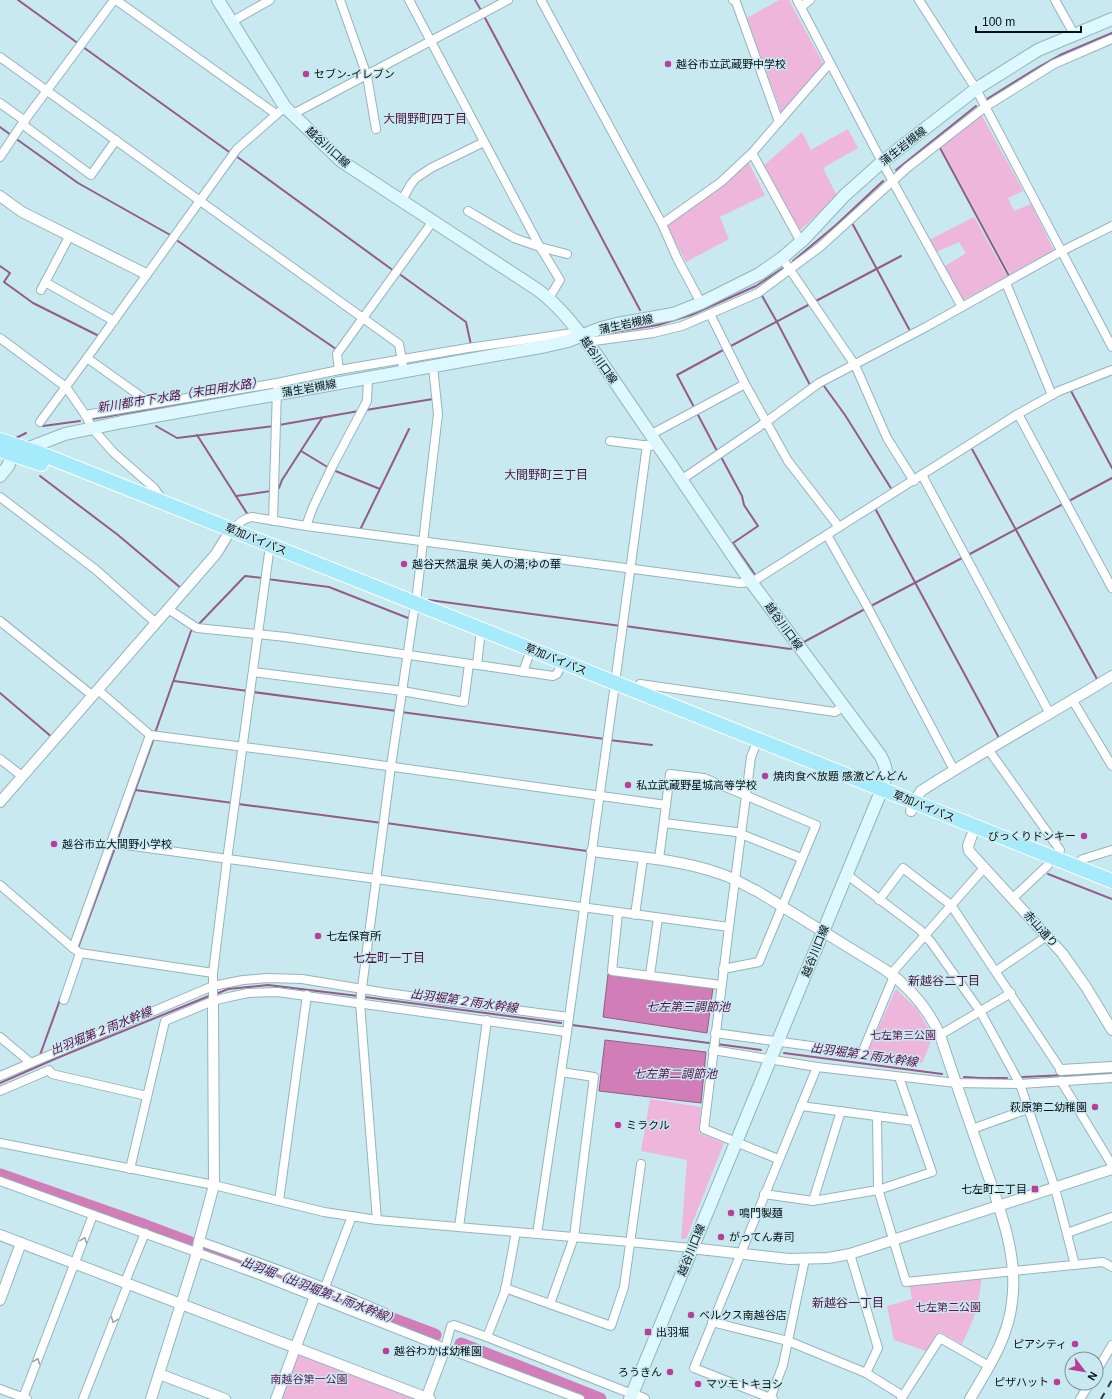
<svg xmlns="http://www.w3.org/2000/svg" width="1112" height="1399" font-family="Helvetica,'Noto Sans JP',sans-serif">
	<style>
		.green { fill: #eeb6db }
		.water { fill: #d17db7; stroke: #945c86 }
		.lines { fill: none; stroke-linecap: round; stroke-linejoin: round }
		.stream { stroke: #945c86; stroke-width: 2 }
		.river { stroke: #d17db7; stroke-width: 13 }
		.minor-casing { stroke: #95b4bc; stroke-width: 10 }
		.tertiary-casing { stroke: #95b4bc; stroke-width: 12 }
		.secondary-casing { stroke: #95b4bc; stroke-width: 14 }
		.trunk-casing { stroke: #fff; stroke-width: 16 }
		.minor { stroke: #fff; stroke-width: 8 }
		.tertiary { stroke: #fff; stroke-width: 10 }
		.secondary { stroke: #ddf8fe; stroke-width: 12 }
		.trunk { stroke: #a6ebfc; stroke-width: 14 }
		.rail { stroke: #2c3a3e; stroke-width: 2; stroke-dasharray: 7 7; stroke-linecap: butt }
		.oneway { stroke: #9b9fa1 }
		.poi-dot { fill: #b64097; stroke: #c9e9f1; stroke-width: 1.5 }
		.labels { text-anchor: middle; stroke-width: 3; stroke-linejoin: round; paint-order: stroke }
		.poi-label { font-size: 11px; fill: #061013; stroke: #c9e9f1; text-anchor: start }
		.street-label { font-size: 11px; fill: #061013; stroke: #c9e9f1 }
		.park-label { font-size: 11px; fill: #62164f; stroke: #c9e9f1 }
		.neighbourhood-label { font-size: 12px; fill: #4b123c; stroke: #c9e9f1 }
		.water-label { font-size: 12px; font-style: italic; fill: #590c47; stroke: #c9e9f1 }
	</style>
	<rect width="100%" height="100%" fill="#c9e9f1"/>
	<g class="green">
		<polygon points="779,0 789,0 824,65 782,114 747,18"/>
		<polygon points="981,114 1023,191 1008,198 1014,211 1031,204 1054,251 1010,274 940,145"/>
		<polygon points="848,129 858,148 823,168 837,196 799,231 763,166 802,132 811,150"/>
		<path d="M749,163L765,195L720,217L729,239L686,262L666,225C688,210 711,196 730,177C737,171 740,164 749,163Z"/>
		<polygon points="974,217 1007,276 961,301 944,267 966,253 959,242 936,252 929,240"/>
		<polygon points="896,989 916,1008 933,1036 922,1063 866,1055"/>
		<polygon points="650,1099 701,1107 699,1133 724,1143 686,1239 681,1239 687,1160 641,1151"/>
		<path d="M982,1277C978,1305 975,1319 962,1344L940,1332L926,1351L894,1340L887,1306L912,1299L909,1284Z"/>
		<polygon points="297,1353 422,1399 280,1399"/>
	</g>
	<g class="water">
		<polygon points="608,974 713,988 707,1033 603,1017"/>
		<polygon points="605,1040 706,1052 701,1103 599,1091"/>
	</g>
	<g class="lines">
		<g class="stream">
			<polyline points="18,0 79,44"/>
			<polyline points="475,0 482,12"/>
			<polyline points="484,16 640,310"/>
			<polyline points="83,47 232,154"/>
			<polyline points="987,99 1037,68 1060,55 1112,33"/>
			<polyline points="0,127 11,135"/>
			<polyline points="15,138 78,183 172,236"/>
			<polyline points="939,146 1009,276"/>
			<polyline points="236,156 394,271"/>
			<polyline points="896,170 976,106"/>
			<polyline points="851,221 909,329"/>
			<polyline points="175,239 336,349"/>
			<polyline points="793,261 836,225 883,181"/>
			<polyline points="0,266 10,273 4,282 33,303 97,335"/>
			<polyline points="398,273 466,322 471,345"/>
			<polyline points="761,294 777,322 810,385"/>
			<polyline points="814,302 901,256"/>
			<polyline points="607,333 658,325 691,315 756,286 783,268"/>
			<polyline points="729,347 810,304"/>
			<polyline points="824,386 845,415 892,490"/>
			<polyline points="1071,391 1112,468"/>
			<polyline points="695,409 677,375 725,349"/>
			<polyline points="366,410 433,399"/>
			<polyline points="697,413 717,451"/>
			<polyline points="92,419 271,389"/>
			<polyline points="279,425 359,411"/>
			<polyline points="43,426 80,421"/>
			<polyline points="156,426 177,438 274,426"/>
			<polyline points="197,435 248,515"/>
			<polyline points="16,438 26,433"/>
			<polyline points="972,449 1097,679"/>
			<polyline points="301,451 329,468"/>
			<polyline points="720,455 742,496 744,505 758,526 733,543 756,576"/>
			<polyline points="333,470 380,489"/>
			<polyline points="40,476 118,535 182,589"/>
			<polyline points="276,490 279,488 282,480 322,418"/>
			<polyline points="236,496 271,491"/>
			<polyline points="1067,502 1112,478"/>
			<polyline points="876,510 999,738"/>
			<polyline points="360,530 409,429"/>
			<polyline points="968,555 1063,504"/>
			<polyline points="267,579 329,587 408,618 410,617"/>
			<polyline points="426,602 429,600 621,626"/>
			<polyline points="869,607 964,557"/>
			<polyline points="197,626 245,576 263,578"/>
			<polyline points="625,626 790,649 795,647"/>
			<polyline points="802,643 865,609"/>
			<polyline points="174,681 248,691"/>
			<polyline points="253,692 397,711"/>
			<polyline points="0,693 53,738"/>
			<polyline points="401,712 605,739"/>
			<polyline points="155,733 191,631 194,629"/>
			<polyline points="609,740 652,745"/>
			<polyline points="135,790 233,803"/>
			<polyline points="238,804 382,823"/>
			<polyline points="386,823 587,851"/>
			<polyline points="117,841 154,738"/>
			<polyline points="1048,874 1112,899"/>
			<polyline points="78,948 116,845"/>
			<polyline points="216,994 228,989 268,985 358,996"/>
			<polyline points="365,997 561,1023"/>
			<polyline points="572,1025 709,1043"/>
			<polyline points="717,1044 761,1050"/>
			<polyline points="784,1053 942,1074"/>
			<polyline points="40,1055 61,997"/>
			<polyline points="964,1077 980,1078 1007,1078"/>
			<polyline points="1022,1077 1112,1073"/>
			<polyline points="0,1083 57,1058 209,996"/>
		</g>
		<g class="river">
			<polyline points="0,1175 143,1225 191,1243"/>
			<polyline points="204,1248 435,1335"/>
			<polyline points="461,1344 600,1399"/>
		</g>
		<g class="minor-casing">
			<g id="minor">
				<polyline points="116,0 276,114"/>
				<polyline points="340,0 367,76 376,129"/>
				<polyline points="409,0 540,247 560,280 549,298"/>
				<polyline points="541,0 662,224 677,258 701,303"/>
				<polyline points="733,0 736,2 779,122"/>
				<polyline points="797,0 882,162 962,307"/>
				<polyline points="919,0 976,89 1112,347"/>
				<polyline points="1055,0 1074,34"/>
				<polyline points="801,7 810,0"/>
				<polyline points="231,22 270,0"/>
				<polyline points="0,57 399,344 404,372"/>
				<polyline points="0,103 25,121"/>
				<polyline points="293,114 508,0"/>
				<polyline points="22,124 91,175 116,140"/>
				<polyline points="752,153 801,242"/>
				<polyline points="0,157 22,124 114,0"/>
				<polyline points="402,200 411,184 416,178 431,168 484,142"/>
				<polyline points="468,211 514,238 540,247 567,254"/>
				<polyline points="662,224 721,182 752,153 830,63"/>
				<polyline points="782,258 855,365 887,438 914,481"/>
				<polyline points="45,282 114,321"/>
				<polyline points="1006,283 1052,395"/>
				<polyline points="41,290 70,235"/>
				<polyline points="710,314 745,384 788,461 839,527"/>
				<polyline points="0,338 66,387 86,416 92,428 113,452 154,488 159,495 157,500"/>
				<polyline points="587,342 653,333 682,326 758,293 820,247 907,168 985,107 1054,64 1112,39"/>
				<polyline points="87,358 150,403"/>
				<polyline points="339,370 337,354 433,221"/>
				<polyline points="1018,414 1112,588"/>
				<polyline points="85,415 277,383 339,370 468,348 579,332"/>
				<polyline points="40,422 87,358 237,149 285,107"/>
				<polyline points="650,435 745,384"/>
				<polyline points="610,441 651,446"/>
				<polyline points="922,475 1050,714"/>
				<polyline points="681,480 766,422 819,383 926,327 1062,251 1112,226"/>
				<polyline points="0,497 95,569 156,623"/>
				<polyline points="273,521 277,390"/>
				<polyline points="306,526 313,507 333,465 367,401 368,378"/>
				<path d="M234,530C238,523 245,518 252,517L306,526L740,583L752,582L1018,414L1059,391L1112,370"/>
				<polyline points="827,535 867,606 954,770"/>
				<polyline points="416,602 438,414 433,367"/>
				<polyline points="168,609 197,628 286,637 553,676 557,674 559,670"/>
				<polyline points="0,621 93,696"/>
				<polyline points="477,665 480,638"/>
				<polyline points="253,672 402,691 464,702 469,664"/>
				<polyline points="523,672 528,658"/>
				<polyline points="615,683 647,445"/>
				<polyline points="98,690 150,735 315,756 666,805"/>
				<polyline points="638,691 640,684 835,712 843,706"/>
				<polyline points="1073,701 1112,766"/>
				<polyline points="755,747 751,757 729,927 704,1129 778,1159"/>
				<polyline points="988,749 1060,850 1057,859"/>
				<polyline points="0,759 22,776"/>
				<polyline points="664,823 736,832 801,858"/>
				<polyline points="111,843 729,927"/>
				<polyline points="659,859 670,774 704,778 816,825 759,962 723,969"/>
				<polyline points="1074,866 1083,859 1112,850"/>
				<polyline points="846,874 919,929 931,942 980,1011 1020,1084 1055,1188 1075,1265"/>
				<polyline points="0,885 73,948 80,953 213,973"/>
				<polyline points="1013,898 1048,865"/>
				<polyline points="879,900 903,868 951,905 1061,1070"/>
				<polyline points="618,913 612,971 721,985"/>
				<polyline points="635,915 643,858"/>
				<polyline points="73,948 150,735"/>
				<polyline points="996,971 1047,936"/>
				<polyline points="891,974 984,868"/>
				<polyline points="650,975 658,918"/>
				<polyline points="64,1000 80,953"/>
				<polyline points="213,1001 213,973 227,860 269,553"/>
				<polyline points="715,1033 862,1053 894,976"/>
				<polyline points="940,1035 1011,993"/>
				<polyline points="0,1037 31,1063"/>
				<polyline points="713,1050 817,1067 956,1083 1020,1084 1112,1078"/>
				<polyline points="0,1076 213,986 243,980 268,978 302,979 387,993 569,1017"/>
				<polyline points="1061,1081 1112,1165"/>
				<polyline points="0,1091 49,1070 52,1074 147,1096"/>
				<polyline points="801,1106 914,1121"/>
				<polyline points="877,1116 878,1189 906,1282 1103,1262 1112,1267"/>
				<polyline points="972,1129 1028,1109"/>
				<polyline points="0,1143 214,1185 324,1212 377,1220 619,1241 691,1248"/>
				<polyline points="130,1169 165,1021 213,1001 229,997 248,993 277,992 567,1032"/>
				<polyline points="0,1181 262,1276 445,1348 580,1399"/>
				<polyline points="764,1194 813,1201 878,1190 932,1172 899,1077"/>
				<polyline points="279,1201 307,995"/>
				<polyline points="813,1201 841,1111"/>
				<polyline points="377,1220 360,1003 391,766 414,611"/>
				<polyline points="459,1227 487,1020"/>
				<polyline points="516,1232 505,1291 487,1337 632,1394"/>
				<polyline points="1067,1233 1112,1217"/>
				<polyline points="537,1234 567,1032 614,691"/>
				<path d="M199,1241C262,1263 324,1286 386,1313"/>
				<polyline points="850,1254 878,1348 866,1373"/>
				<polyline points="125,1282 145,1233"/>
				<polyline points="325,1287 352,1216"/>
				<polyline points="505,1288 611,1326 624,1287 641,1164"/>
				<polyline points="550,1304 574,1237 594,1077 561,1072"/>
				<polyline points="712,1322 788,1341 866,1373 903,1396"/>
				<polyline points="445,1348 451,1326 454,1325 487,1337"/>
				<polyline points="1096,1372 1112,1345"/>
				<polyline points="0,1389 27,1399"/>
				<polyline points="23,1398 93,1215"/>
				<polyline points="83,1399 128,1284"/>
				<polyline points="770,1399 783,1365 805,1259"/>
				<polyline points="773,1399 694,1368 817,1067"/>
				<polyline points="901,1399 940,1338 989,1366"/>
				<polyline points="1080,1399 1090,1383"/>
			</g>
		</g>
		<g class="tertiary-casing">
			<g id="tertiary">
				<polyline points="0,196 22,212 146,274"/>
				<polyline points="0,802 216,554 227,536"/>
				<path d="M911,811L919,794L921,791C983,751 1049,715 1112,676"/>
				<polyline points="972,835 968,846 969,851 1062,953 1086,987 1112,1030"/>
				<path d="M592,851C634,857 678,859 718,873C732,877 744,885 757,891L884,969C909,986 927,1007 940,1035C953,1075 967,1115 981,1155C997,1202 1019,1252 1012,1302C1008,1339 988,1368 970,1399"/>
				<polyline points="1061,1070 1112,1067"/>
				<polyline points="0,1235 430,1399"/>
				<polyline points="691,1248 789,1259 828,1258 850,1254 1112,1169"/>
				<polyline points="0,1300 21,1243"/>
				<polyline points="159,1374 225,1399"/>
				<polyline points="632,1394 644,1399"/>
				<polyline points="151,1399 197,1253 199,1241 214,1185 213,1001"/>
				<polyline points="276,1399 315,1296"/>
				<polyline points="426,1399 445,1348"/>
			</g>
		</g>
		<g class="secondary-casing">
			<g id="secondary">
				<path d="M218,0L285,107L341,161L538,290C562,308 578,331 596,354L746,575L880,755C888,769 887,774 882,789L630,1399"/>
				<polyline points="0,476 8,466 13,454 65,434 122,422 546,346 568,341 601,328 617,324 673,314 701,303 759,274 782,258 804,239 845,195 882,162 976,89 1038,50 1112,19"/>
			</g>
		</g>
		<g class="trunk-casing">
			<g id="trunk">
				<polyline points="0,440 44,455 157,500 1112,881"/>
				<polyline points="0,450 41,464"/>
			</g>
		</g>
		<use href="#minor" class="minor"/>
		<use href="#tertiary" class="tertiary"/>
		<use href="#secondary" class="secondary"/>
		<use href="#trunk" class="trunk"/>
		<polyline class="rail" points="1101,1399 1112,1380"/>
	</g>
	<defs><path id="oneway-chevron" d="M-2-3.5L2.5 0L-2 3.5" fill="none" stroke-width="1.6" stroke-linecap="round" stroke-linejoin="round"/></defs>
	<g class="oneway">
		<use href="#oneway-chevron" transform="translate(84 1240) rotate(-70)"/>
		<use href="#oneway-chevron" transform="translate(114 1320) rotate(111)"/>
		<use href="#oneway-chevron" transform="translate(37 1361) rotate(-69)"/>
	</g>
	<g class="poi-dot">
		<circle cx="668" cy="64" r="4"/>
		<circle cx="306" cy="74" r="4"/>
		<circle cx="404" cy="564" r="4"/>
		<circle cx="765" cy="776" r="4"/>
		<circle cx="628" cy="785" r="4"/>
		<circle cx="1084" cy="836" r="4"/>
		<circle cx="54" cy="844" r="4"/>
		<circle cx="318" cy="936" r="4"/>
		<circle cx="1095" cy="1107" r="4"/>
		<circle cx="618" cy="1125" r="4"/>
		<rect x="1031" y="1185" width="8" height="8" rx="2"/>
		<circle cx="731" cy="1213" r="4"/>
		<circle cx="721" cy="1237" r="4"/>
		<circle cx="691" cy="1315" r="4"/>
		<rect x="644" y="1328" width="8" height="8" rx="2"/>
		<circle cx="1075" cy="1344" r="4"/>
		<circle cx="386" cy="1351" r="4"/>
		<circle cx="670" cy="1372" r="4"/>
		<circle cx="1057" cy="1382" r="4"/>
		<circle cx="698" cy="1384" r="4"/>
	</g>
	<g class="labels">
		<g class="poi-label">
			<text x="676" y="68">越谷市立武蔵野中学校</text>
			<text x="314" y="78">セブン-イレブン</text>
			<text x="412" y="568">越谷天然温泉 美人の湯;ゆの華</text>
			<text x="773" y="780">焼肉食べ放題 感激どんどん</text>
			<text x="636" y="789">私立武蔵野星城高等学校</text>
			<text x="1076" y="840" text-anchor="end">びっくりドンキー</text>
			<text x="62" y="848">越谷市立大間野小学校</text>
			<text x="326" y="940">七左保育所</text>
			<text x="1087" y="1111" text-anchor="end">萩原第二幼稚園</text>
			<text x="626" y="1129">ミラクル</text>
			<text x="1027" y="1193" text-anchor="end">七左町二丁目</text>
			<text x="739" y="1217">鳴門製麺</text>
			<text x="729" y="1241">がってん寿司</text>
			<text x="699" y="1319">ベルクス南越谷店</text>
			<text x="656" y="1336">出羽堀</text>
			<text x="1067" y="1348" text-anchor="end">ピアシティ</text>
			<text x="394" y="1355">越谷わかば幼稚園</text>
			<text x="662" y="1376" text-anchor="end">ろうきん</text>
			<text x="1049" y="1386" text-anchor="end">ピザハット</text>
			<text x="706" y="1388">マツモトキヨシ</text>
		</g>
		<g class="street-label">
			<text transform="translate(903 146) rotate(-38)" y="4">蒲生岩槻線</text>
			<text transform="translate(328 147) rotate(42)" y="4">越谷川口線</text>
			<text transform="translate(626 324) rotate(-12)" y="4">蒲生岩槻線</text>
			<text transform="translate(599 360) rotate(55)" y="4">越谷川口線</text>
			<text transform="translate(309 388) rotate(-10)" y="4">蒲生岩槻線</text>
			<text transform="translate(256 539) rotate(22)" y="4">草加バイパス</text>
			<text transform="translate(784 626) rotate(54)" y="4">越谷川口線</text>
			<text transform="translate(556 659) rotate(22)" y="4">草加バイパス</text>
			<text transform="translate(924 806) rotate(22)" y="4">草加バイパス</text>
			<text transform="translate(1041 929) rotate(48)" y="4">赤山通り</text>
			<text transform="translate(815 951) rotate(-68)" y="4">越谷川口線</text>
			<text transform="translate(691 1250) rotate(-68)" y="4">越谷川口線</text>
		</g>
		<g class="park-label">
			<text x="903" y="1039">七左第三公園</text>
			<text x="948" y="1311">七左第二公園</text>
			<text x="309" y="1383">南越谷第一公園</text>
		</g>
		<g class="neighbourhood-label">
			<text x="425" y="123">大間野町四丁目</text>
			<text x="546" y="479">大間野町三丁目</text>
			<text x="389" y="962">七左町一丁目</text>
			<text x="944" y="985">新越谷二丁目</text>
			<text x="848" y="1307">新越谷一丁目</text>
		</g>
		<g class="water-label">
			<text transform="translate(180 395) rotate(-9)" y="4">新川都市下水路（末田用水路）</text>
			<text transform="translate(464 1001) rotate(8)" y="4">出羽堀第２雨水幹線</text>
			<text x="688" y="1011">七左第三調節池</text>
			<text transform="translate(101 1031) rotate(-22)" y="4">出羽堀第２雨水幹線</text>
			<text transform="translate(864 1055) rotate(8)" y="4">出羽堀第２雨水幹線</text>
			<text x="675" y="1078">七左第二調節池</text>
			<text transform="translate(320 1291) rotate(21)" y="4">出羽堀（出羽堀第１雨水幹線）</text>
		</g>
	</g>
	<g transform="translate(1084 1371) rotate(121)"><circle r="19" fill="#c9e9f1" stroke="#7b9298"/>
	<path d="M0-3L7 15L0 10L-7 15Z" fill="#b64097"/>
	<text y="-6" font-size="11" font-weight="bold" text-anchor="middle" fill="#061013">N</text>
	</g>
	<path d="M976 26v6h105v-6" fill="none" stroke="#061013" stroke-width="2"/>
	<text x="982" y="26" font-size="12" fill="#061013" stroke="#c9e9f1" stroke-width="3" paint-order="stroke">100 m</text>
</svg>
